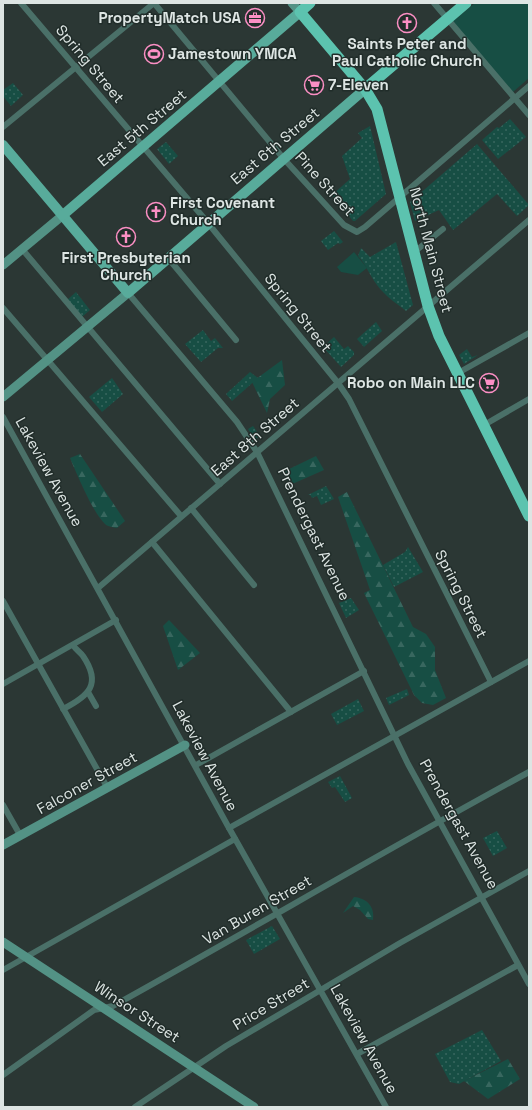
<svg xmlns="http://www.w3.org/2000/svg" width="532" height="1110" font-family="'Space Grotesk',sans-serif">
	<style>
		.grass { fill: url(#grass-dots) }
		.forest { fill: url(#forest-firs) }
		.green { fill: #174e44 }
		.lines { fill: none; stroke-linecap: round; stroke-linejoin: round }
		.street { stroke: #4a7068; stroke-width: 6 }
		.secondary { stroke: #539285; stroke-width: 9 }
		.primary { stroke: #58ab9b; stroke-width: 10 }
		.highway { stroke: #5cc3af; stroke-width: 11 }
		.labels { text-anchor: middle; stroke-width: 3; stroke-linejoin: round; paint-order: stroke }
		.poi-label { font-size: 15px; font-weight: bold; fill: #dde5e3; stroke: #212d2a; text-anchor: start }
		.street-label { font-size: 15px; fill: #dde5e3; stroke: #212d2a }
	</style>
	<defs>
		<pattern id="grass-dots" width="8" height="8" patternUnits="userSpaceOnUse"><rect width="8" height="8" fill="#174e44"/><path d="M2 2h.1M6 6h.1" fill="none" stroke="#38675f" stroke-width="1.8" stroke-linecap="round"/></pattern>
		<pattern id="forest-firs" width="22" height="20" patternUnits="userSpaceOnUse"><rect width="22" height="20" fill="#174e44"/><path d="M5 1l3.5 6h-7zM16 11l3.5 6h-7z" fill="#38675f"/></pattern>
	</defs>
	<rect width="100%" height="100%" fill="#2b3734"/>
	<g class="grass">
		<polygon points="13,83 23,95 11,106 3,96 3,90"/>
		<polygon points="510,119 526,137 498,159 482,140 497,127 499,128"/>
		<polygon points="370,126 386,194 355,221 353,221 332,195 350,179 342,156 362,138 358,133"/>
		<polygon points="166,142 178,156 169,164 157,149"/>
		<polygon points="477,144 529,205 517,216 497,194 453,230 439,210 415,221 410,202"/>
		<polygon points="334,231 343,242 340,244 338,243 328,250 321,241"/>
		<path d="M396,242L413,305L406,311C396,303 385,296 377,285C370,276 367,266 358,256L361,248L370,257Z"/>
		<polygon points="76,292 90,310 82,317 67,300"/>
		<polygon points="376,322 382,331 364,347 357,339"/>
		<polygon points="203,330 211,341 215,338 223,348 218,348 201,362 185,344"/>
		<polygon points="334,337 344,349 348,346 354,352 354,355 341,367 323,347"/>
		<polygon points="467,349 472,357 478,355 464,364 459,355"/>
		<polygon points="250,372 258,378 232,401 226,394"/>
		<polygon points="112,378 123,394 102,412 89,397"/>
		<polygon points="253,426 260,436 256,439 253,436 254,434 252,435 248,429"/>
		<polygon points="326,486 334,499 321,505 317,496 312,498 310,495 308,495"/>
		<polygon points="408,547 423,572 394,587 383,565 405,552"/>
		<polygon points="351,598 359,610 346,618 339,603"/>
		<polygon points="407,689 409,695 389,705 386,698"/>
		<polygon points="358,699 364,711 337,725 331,714"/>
		<polygon points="340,776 352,798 345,802 335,787 332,788 328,782"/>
		<polygon points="497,831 507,848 493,856 483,838"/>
		<polygon points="272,926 280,939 254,954 246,940"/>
		<polygon points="482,1030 501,1061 459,1084 450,1082 435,1054"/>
	</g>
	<g class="forest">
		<polygon points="282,360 285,385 270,399 267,413 252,382"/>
		<path d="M80,454L125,521L117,528C113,527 108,527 105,524C93,513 77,474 70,458Z"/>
		<polygon points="316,456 324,470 290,485 283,472"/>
		<polygon points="347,492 413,627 426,634 435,647 435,670 446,698 433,705 422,703 414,695 364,593 370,590 338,497"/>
		<polygon points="169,620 200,653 178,670 163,626"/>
		<path d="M354,897C367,898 375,907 373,920L368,919L360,910L353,906L343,913Z"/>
		<polygon points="508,1059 520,1079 488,1099 464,1081"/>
	</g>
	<g class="green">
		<polygon points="475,3 529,3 529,78 513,92 454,25 453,21"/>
		<polygon points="354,252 367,268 358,275 341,272 337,267"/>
	</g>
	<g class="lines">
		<g class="street">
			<polyline points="21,3 203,217 338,383 349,399 491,682"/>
			<polyline points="154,3 284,159 344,225 357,232 365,227 529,86"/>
			<polyline points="434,3 529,115"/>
			<polyline points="3,127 154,3"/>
			<polyline points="22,249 220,484"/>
			<polyline points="413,253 443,229"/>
			<polyline points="168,258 236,340"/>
			<polyline points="128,293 237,422 257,452 408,764 529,984"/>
			<polyline points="3,308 181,516"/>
			<polyline points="458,373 529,333"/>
			<polyline points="3,417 229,828 386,1107"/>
			<polyline points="484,425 529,399"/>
			<polyline points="191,508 254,585"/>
			<polyline points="152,542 291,712"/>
			<polyline points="98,588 529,220"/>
			<polyline points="3,601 107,787"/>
			<polyline points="3,684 116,620"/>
			<polyline points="88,692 96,706"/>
			<path d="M63,709C89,696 102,684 83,656C80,652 76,650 73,645"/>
			<polyline points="196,765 364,671"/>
			<polyline points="3,805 20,835"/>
			<polyline points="229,828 529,661"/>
			<polyline points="3,970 235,839"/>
			<polyline points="357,1054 518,965"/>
			<path d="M3,1075L94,1010L113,1006C252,929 389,848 529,772"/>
			<polyline points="135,1107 226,1046 400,943 529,871"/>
		</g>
		<g class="secondary">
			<polyline points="292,3 300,12"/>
			<polyline points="3,265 63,215"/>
			<polyline points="3,397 128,293"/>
			<polyline points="3,845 185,745"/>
			<polyline points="3,942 254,1107"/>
		</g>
		<g class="primary">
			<polyline points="3,145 128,293 365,89"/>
			<polyline points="63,215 300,12"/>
		</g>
		<g class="highway">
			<polyline points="310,3 300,12 365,89 377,109 428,306 439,336 529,516"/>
			<polyline points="365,89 466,3"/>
		</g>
	</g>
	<defs>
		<g id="office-ring" transform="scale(1)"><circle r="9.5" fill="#212d2a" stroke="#fb8fc4" stroke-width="1.5"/><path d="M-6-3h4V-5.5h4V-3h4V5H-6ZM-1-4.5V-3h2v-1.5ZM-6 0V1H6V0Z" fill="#fb8fc4"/></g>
		<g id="church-ring" transform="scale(1)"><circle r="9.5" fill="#212d2a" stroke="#fb8fc4" stroke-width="1.5"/><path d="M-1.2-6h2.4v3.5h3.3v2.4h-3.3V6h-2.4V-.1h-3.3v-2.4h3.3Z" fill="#fb8fc4"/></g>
		<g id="stadium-ring" transform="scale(1)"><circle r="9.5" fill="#212d2a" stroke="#fb8fc4" stroke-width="1.5"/><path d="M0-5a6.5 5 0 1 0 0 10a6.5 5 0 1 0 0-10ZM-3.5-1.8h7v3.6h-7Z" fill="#fb8fc4"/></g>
		<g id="supermarket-ring" transform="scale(1)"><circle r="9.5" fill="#212d2a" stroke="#fb8fc4" stroke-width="1.5"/><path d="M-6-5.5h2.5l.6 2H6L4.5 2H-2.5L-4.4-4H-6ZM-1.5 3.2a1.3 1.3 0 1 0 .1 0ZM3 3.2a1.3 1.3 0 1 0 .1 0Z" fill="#fb8fc4"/></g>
	</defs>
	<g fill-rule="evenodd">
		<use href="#office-ring" x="255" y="18"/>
		<use href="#church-ring" x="407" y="23"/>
		<use href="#stadium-ring" x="154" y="54"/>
		<use href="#supermarket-ring" x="314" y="85"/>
		<use href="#church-ring" x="156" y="212"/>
		<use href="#church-ring" x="126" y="237"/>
		<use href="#supermarket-ring" x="489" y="383"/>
	</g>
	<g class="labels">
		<g class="poi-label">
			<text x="241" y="23" text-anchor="end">PropertyMatch USA</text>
			<text x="407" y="49" text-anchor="middle">Saints Peter and<tspan x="407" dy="17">Paul Catholic Church</tspan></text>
			<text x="168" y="59">Jamestown YMCA</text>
			<text x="328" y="90">7-Eleven</text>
			<text x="170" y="208">First Covenant<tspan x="170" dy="17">Church</tspan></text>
			<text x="126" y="263" text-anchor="middle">First Presbyterian<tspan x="126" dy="17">Church</tspan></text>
			<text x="475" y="388" text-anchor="end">Robo on Main LLC</text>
		</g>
		<g class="street-label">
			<text transform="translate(90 64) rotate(50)" y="5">Spring Street</text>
			<text transform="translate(142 128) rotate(-40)" y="5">East 5th Street</text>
			<text transform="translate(275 146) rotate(-40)" y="5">East 6th Street</text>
			<text transform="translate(325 184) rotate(48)" y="5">Pine Street</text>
			<text transform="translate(431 250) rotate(75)" y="5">North Main Street</text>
			<text transform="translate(298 313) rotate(51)" y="5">Spring Street</text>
			<text transform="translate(255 437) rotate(-41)" y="5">East 8th Street</text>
			<text transform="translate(49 472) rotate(61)" y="5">Lakeview Avenue</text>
			<text transform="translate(314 534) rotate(64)" y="5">Prendergast Avenue</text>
			<text transform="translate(461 594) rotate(63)" y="5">Spring Street</text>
			<text transform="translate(205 756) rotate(62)" y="5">Lakeview Avenue</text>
			<text transform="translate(87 783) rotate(-29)" y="5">Falconer Street</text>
			<text transform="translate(459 824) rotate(61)" y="5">Prendergast Avenue</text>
			<text transform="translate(257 910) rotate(-30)" y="5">Van Buren Street</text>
			<text transform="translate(271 1004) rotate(-31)" y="5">Price Street</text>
			<text transform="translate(137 1012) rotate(33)" y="5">Winsor Street</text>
			<text transform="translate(364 1039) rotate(61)" y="5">Lakeview Avenue</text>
		</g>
	</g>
	<rect width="532" height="1110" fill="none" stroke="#dde5e3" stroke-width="8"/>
</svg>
